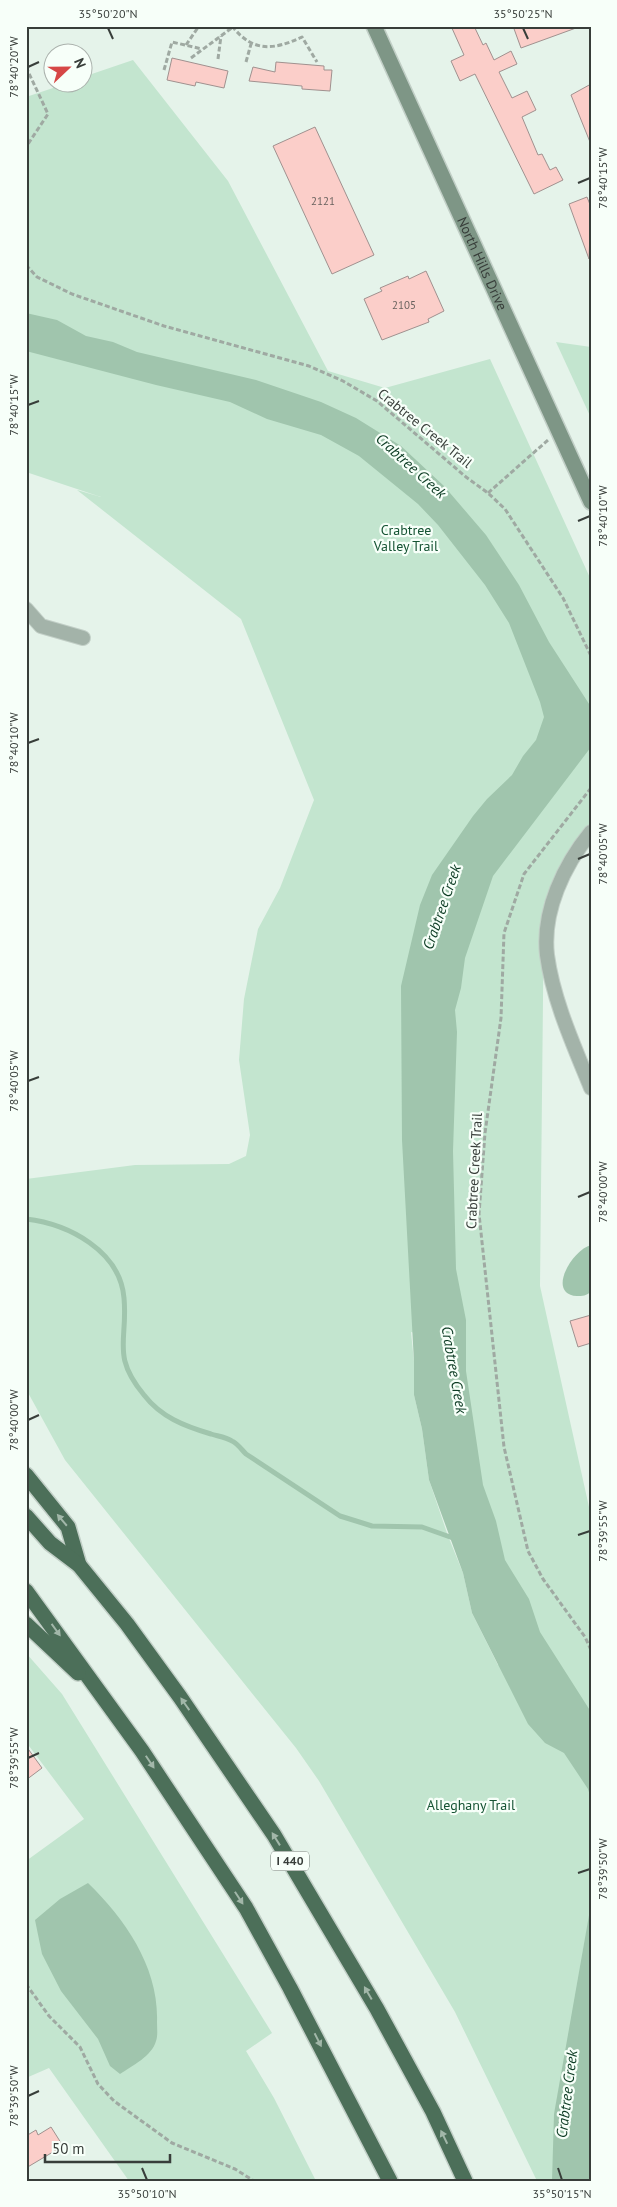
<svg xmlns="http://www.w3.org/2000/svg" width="617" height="2207" font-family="'PT Sans',sans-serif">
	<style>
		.green { fill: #c3e5cf; fill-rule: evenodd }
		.water { fill: #a0c5ad }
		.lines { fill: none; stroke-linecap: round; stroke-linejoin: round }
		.stream { stroke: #a0c5ad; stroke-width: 5 }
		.building { fill: #fbcec9; stroke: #a0918f }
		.street-casing { stroke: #c2cfc7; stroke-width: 16 }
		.secondary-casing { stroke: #c2cfc7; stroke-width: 18 }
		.highway-casing { stroke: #c2cfc7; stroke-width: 18 }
		.path { stroke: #9fa9a2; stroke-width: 3; stroke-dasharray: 5 2.5; stroke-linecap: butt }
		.street { stroke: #a3b3a9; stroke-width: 14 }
		.secondary { stroke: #7e9686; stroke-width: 15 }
		.highway { stroke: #4c6f59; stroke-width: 15 }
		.oneway { fill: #a2b7a9 }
		.ticks { fill: none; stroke: #383e3a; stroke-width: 2 }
		.labels { text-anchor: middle; stroke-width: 4.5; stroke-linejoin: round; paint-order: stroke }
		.number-label { font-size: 11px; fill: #69625e }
		.shield { fill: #f7fff9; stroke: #717873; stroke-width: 1 }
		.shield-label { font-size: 12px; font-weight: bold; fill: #383e3a }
		.street-label { font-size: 14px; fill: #383e3a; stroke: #f7fff9 }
		.park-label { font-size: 14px; fill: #165434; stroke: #f7fff9 }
		.water-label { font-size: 15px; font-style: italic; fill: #0c3b23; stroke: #f7fff9 }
		.neatline { fill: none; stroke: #383e3a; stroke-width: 2 }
		.ticks-label { font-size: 12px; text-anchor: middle; fill: #383e3a }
	</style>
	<rect width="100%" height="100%" fill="#e5f3ea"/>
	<g class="green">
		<path d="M133,60L228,181L328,371L385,388L490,359L591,580V836L581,846L544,903L540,1286L591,1516V2181H537L455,2012L319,1781L296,1748L65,1460L26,1389V1179L135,1165L229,1164L246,1156L250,1135L239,1060L244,999L258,929L280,888L314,800L241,619L77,490L101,497L26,472V97L68,83L82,82L83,77ZM411,1332L437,1339L498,1593L534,1651L498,1665L472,1613L463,1573L448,1536L429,1480L422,1429L414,1395V1362Z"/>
		<polygon points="556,342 591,347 591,418"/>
		<polygon points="26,1653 62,1694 272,2033 246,2051 274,2098 316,2181 129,2181 49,2068 26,2078 26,1861 84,1819 26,1742"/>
	</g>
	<g class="water">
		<polygon points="26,313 57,320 86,336 113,342 137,352 256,380 321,402 356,418 401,446 444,486 486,535 519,585 549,642 591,707 591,747 493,876 465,958 461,988 455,1010 457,1032 453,1151 456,1269 466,1320 466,1371 483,1485 496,1521 505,1560 529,1599 540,1632 591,1712 591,1799 588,1789 564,1753 545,1743 528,1724 472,1613 463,1573 429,1480 422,1429 414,1395 414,1362 402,1140 401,986 420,905 432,875 473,816 487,799 512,775 523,756 536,740 544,717 540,702 509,623 485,585 438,525 418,504 359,456 321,435 267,419 230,402 156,385 26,351"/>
		<path d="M591,1245V1291C587,1296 582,1296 577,1296C546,1294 572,1250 591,1245Z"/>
		<path d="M88,1883C126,1920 159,1968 157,2022C157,2028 158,2036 156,2041C152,2056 132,2066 120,2074L110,2066L98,2039L61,1991L42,1954L35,1920L60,1899Z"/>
		<polygon points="591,1904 591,2181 552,2181 554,2114"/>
	</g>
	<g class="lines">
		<path class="stream" d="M26,1219C69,1224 120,1251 124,1298C128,1341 111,1355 144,1395C161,1417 184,1426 211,1434C217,1436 226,1437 232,1441C237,1443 242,1450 246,1454L340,1516L372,1526L422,1527L453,1538"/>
	</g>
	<g class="building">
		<polygon points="451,26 474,26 483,45 486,43 494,60 511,51 517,64 499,72 512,98 527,91 536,110 522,117 538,155 542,154 550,170 556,167 563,180 534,194 475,74 460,81 451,61 464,55"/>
		<polygon points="513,26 576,26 576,28 521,48"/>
		<polygon points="172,58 228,71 224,88 196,82 195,86 167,80"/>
		<polygon points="276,62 324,66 324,70 332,70 330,91 302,89 302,86 249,81 253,67 275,72"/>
		<polygon points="591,84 591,142 590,142 571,95"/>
		<polygon points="315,127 374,255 332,274 273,146"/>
		<polygon points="587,197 591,207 589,259 569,204"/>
		<polygon points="426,271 444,311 428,319 429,322 382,340 364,299 382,291 380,288 408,276 409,279"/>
		<polygon points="591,1315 591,1343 578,1347 570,1321"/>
		<polygon points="26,1746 42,1768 26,1780"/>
		<polygon points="51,2127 63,2146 26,2168 26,2136 36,2130 38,2135"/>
	</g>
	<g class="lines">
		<g class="street-casing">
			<g id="street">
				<polyline points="26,609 41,626 83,638"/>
				<path d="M591,832C564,865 542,911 547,955C553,1000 574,1046 591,1088"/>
			</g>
		</g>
		<g class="secondary-casing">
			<g id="secondary">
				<path id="s1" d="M374,26L591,502"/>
			</g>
		</g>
		<g class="highway-casing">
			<g id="highway">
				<polyline points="26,1475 68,1527 79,1565"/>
				<polyline points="26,1516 50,1543 79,1565 127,1624 180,1697 274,1835 377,2009 433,2112 465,2181"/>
				<polyline points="26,1591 142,1751 246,1908 290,1988 390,2181"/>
				<polyline points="26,1624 78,1673"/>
			</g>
		</g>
		<g class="path">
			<path d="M232,26C253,53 274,50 302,37L317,62"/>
			<polyline points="186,45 199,26"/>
			<polyline points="191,58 233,27"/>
			<polyline points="218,59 221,36"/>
			<polyline points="246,62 251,44"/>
			<polyline points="26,67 48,114 26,147"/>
			<polyline points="164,70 172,42 202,49"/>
			<polyline points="26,265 37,277 72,294 164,326 309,366 343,381 377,401 466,477 488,493 505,509 563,598 591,656"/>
			<polyline points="488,493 548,440"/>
			<polyline points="591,788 524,874 504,933 501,1018 485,1133 479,1214 504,1447 528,1551 543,1579 585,1637 591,1650"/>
			<polyline points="26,1984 49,2016 80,2047 98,2084 114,2101 172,2143 235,2169 254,2181"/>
		</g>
		<use href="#street" class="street"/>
		<use href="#secondary" class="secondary"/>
		<use href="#highway" class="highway"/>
	</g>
	<defs><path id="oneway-solid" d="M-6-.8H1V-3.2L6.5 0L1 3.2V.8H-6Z" transform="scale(1.25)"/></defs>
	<g class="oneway">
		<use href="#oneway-solid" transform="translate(62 1520) rotate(-130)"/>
		<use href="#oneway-solid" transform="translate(56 1630) rotate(54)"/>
		<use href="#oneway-solid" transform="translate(185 1704) rotate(-125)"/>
		<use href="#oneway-solid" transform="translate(150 1762) rotate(56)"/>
		<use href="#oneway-solid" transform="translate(276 1839) rotate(-122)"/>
		<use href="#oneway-solid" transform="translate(239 1898) rotate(57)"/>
		<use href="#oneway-solid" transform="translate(368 1993) rotate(-120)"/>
		<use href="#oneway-solid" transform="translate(318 2040) rotate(63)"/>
		<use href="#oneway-solid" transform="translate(444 2137) rotate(-116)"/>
	</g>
	<path class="ticks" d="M108,28L113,39M523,28L528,39M28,67L39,62M578,183L590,178M28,405L39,401M578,521L590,516M28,743L39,739M578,859L590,854M28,1081L39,1077M578,1197L590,1192M28,1420L39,1415M578,1535L590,1531M28,1758L39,1753M578,1873L590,1869M28,2096L39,2091M142,2168L147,2180M558,2168L562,2180"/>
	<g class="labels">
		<g class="number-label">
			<text x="323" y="205">2121</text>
			<text x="404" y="309">2105</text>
		</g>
		<rect class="shield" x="271" y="1851.5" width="38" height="19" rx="4"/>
		<g class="shield-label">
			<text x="290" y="1865">I 440</text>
		</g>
		<g class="street-label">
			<text dy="5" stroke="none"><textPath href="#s1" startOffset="261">North Hills Drive</textPath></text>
			<text transform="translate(425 428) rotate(39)" y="5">Crabtree Creek Trail</text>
			<text transform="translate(474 1171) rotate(-87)" y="5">Crabtree Creek Trail</text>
		</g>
		<g class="park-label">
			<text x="406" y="535">Crabtree<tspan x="406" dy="16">Valley Trail</tspan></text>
			<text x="471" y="1810">Alleghany Trail</text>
		</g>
		<g class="water-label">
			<text transform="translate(411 466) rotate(42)" y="5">Crabtree Creek</text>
			<text transform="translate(442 907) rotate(-71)" y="5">Crabtree Creek</text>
			<text transform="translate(454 1370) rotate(80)" y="5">Crabtree Creek</text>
			<text transform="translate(567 2094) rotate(-83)" y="5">Crabtree Creek</text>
		</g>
	</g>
	<rect width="617" height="2207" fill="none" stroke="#f7fff9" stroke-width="55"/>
	<g transform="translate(68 68) rotate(68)"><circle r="24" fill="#f7fff9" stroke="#abb2ad"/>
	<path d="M0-4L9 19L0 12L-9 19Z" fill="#d64746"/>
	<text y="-8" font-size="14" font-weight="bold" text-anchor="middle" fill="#383e3a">N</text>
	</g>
	<path d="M45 2154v8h125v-8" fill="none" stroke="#383e3a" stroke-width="2.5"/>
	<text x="52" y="2154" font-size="15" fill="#383e3a" stroke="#f7fff9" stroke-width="4" paint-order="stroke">50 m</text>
	<rect x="28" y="28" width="562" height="2152" class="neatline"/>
	<g class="ticks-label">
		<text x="108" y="18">35°50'20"N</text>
		<text x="523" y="18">35°50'25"N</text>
		<text transform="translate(14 67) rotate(-90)" y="4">78°40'20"W</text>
		<text transform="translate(603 178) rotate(-90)" y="4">78°40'15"W</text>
		<text transform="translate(14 405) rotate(-90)" y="4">78°40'15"W</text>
		<text transform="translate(603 516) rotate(-90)" y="4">78°40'10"W</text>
		<text transform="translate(14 743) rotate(-90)" y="4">78°40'10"W</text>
		<text transform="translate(603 854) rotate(-90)" y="4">78°40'05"W</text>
		<text transform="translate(14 1081) rotate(-90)" y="4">78°40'05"W</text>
		<text transform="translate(603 1192) rotate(-90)" y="4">78°40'00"W</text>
		<text transform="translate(14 1420) rotate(-90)" y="4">78°40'00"W</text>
		<text transform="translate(603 1531) rotate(-90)" y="4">78°39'55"W</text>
		<text transform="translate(14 1758) rotate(-90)" y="4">78°39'55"W</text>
		<text transform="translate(603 1869) rotate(-90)" y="4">78°39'50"W</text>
		<text transform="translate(14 2096) rotate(-90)" y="4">78°39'50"W</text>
		<text x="147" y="2198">35°50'10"N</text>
		<text x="562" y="2198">35°50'15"N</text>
	</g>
</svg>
